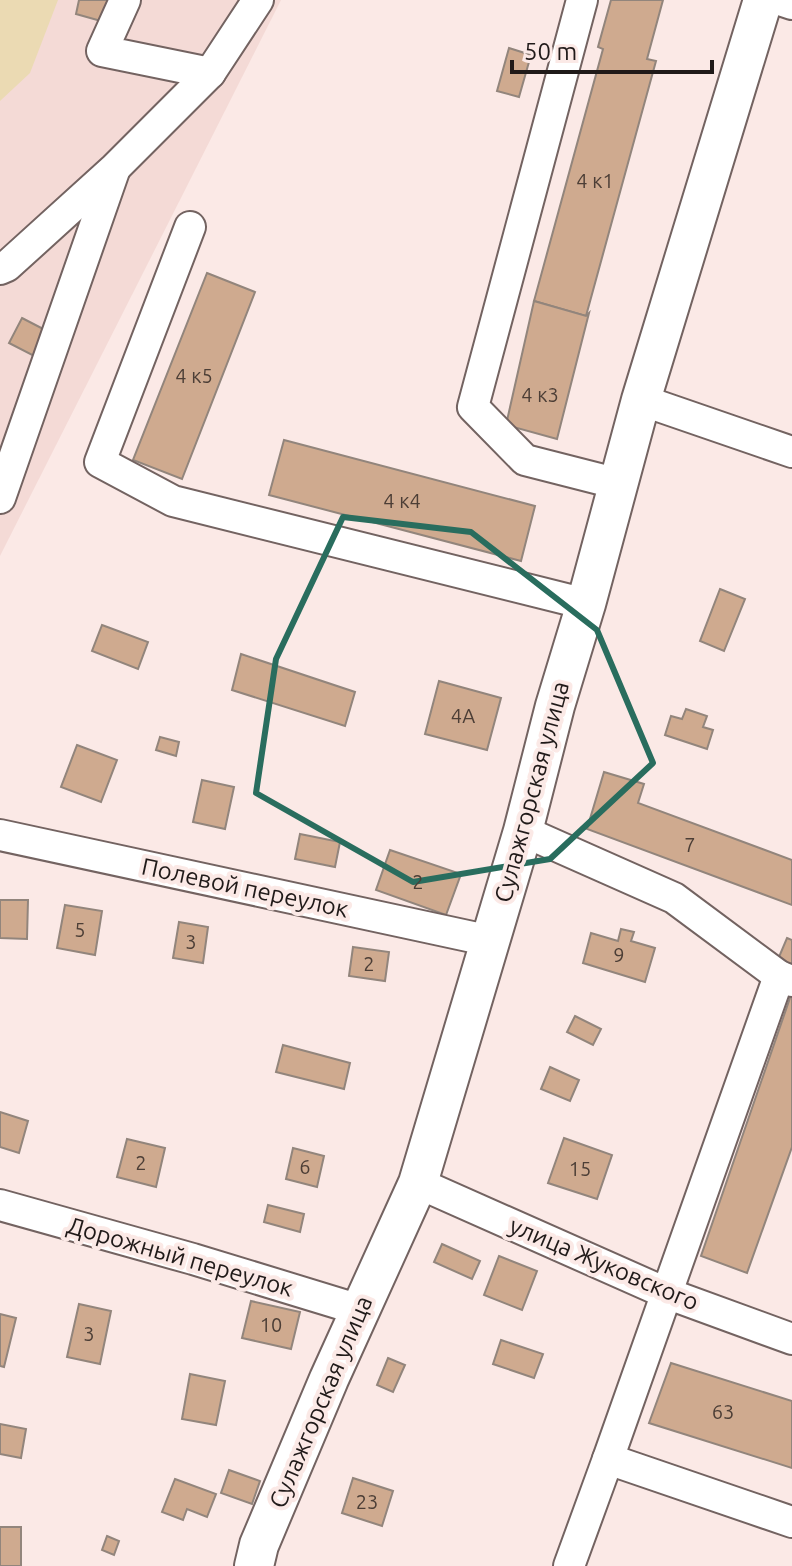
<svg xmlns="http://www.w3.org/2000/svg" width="792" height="1566" font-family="Ubuntu,sans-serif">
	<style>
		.built { fill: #f4dad6 }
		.green { fill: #ebdab3 }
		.building { fill: #cfaa8f; stroke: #92857c; stroke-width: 2 }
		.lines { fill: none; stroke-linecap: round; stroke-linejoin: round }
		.minor-casing { stroke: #736361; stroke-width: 34 }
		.major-casing { stroke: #736361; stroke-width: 42 }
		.minor { stroke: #fff; stroke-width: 30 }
		.major { stroke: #fff; stroke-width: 38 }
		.marked { fill: none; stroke: #296d5e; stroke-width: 6; stroke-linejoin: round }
		.labels { text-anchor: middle; stroke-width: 8; stroke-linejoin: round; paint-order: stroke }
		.number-label { font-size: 20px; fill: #4c3e36 }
		.street-label { font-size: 24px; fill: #201a19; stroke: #fbe9e6 }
	</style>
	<rect width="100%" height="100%" fill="#fbe9e6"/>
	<polygon class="built" points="0,0 281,0 0,556"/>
	<polygon class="green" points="0,0 58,0 30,73 0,101"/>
	<g class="building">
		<polygon points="79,0 114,0 108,23 76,14"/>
		<polygon points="611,0 663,0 647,59 656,61 586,316 534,301 603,49 598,47"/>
		<polygon points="509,48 531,55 519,97 497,91"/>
		<polygon points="207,273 255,292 182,479 133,460"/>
		<polygon points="534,301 586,316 589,313 557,439 506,425"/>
		<polygon points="22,318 51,333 38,358 9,343"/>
		<polygon points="284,440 535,506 521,561 269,495"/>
		<polygon points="720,589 745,599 724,651 700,641"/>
		<polygon points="102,625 148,642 138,669 92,651"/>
		<polygon points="241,654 355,692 345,726 232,690"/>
		<polygon points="439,681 501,698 487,750 425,734"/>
		<polygon points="686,709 707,716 703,727 713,730 707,749 665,735 671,716 682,719"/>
		<polygon points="160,737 179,742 176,756 156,750"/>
		<polygon points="77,745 117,760 101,802 61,787"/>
		<polygon points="604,772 644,784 638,803 792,860 792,905 587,829"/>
		<polygon points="202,780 234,787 225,829 193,822"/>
		<polygon points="300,834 340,842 335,867 295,859"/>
		<polygon points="390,850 461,874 446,915 376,890"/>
		<polygon points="0,900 28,900 27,939 0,938"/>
		<polygon points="65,905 102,911 95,955 57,948"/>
		<polygon points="179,922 208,927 203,963 173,958"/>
		<polygon points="621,929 634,932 631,941 655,948 645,982 583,963 591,933 618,941"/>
		<polygon points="787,938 792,940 792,971 776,964"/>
		<polygon points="353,947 389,952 385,981 349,976"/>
		<polygon points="791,995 792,995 792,1147 747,1273 701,1256"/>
		<polygon points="575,1016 601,1029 593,1045 567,1032"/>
		<polygon points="283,1045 350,1063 344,1089 276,1072"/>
		<polygon points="550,1067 579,1080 570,1101 541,1089"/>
		<polygon points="0,1112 28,1121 19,1153 0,1147"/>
		<polygon points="564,1138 612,1155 597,1199 548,1183"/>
		<polygon points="127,1139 165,1148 156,1187 117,1177"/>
		<polygon points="293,1148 324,1156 317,1187 286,1179"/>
		<polygon points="268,1205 304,1214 300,1232 264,1222"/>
		<polygon points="442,1244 480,1261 472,1279 434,1262"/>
		<polygon points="499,1256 537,1271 522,1310 484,1295"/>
		<polygon points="251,1301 300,1312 291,1349 242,1338"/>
		<polygon points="79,1304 111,1311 100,1364 67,1357"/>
		<polygon points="0,1314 16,1318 4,1367 0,1366"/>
		<polygon points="501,1340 543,1354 534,1378 493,1364"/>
		<polygon points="388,1358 405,1365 393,1392 377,1385"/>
		<polygon points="671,1363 792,1401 792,1468 649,1423"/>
		<polygon points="190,1374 225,1381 216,1425 182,1419"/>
		<polygon points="0,1424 26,1429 21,1458 0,1454"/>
		<polygon points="229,1470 260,1481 252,1504 221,1493"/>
		<polygon points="353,1478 393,1491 382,1526 342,1513"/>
		<polygon points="175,1479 216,1494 207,1517 187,1509 183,1520 162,1512"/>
		<rect x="0" y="1527" width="21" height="39"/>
		<polygon points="107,1536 119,1541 114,1555 102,1550"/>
	</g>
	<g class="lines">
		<g class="minor-casing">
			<g id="minor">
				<polyline points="125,0 102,51 210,73"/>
				<polyline points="582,0 473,407 525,460 619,484"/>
				<polyline points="780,0 792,4"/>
				<polyline points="190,227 100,462 173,501 586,604"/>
				<polyline points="0,269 7,266 115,168 210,73 258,0"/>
				<polyline points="641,400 792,452"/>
				<polyline points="0,498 114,171"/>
				<polyline points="523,831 674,898 779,976 792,981"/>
				<polyline points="0,835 491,941"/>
				<polyline points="779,976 608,1459 792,1522"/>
				<polyline points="418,1183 666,1293 792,1339"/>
				<polyline points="0,1205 193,1259 360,1310"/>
				<polyline points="569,1566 608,1459"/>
			</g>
		</g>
		<g class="major-casing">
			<polyline id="major" points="254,1566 259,1545 329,1379 418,1183 523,831 555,706 586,604 641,400 763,0"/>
		</g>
		<use href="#minor" class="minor"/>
		<use href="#major" class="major"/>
	</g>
	<path class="marked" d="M343,517L471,532L597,630L653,763L550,859L413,882L256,793L276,659Z"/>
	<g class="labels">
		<g class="number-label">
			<text x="595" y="188">4 к1</text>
			<text x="194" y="383">4 к5</text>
			<text x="540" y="402">4 к3</text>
			<text x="402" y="508">4 к4</text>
			<text x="463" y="723">4А</text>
			<text x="690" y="852">7</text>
			<text x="418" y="889">2</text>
			<text x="80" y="937">5</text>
			<text x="191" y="949">3</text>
			<text x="619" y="962">9</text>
			<text x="369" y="971">2</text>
			<text x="141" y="1170">2</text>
			<text x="305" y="1174">6</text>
			<text x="580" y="1176">15</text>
			<text x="271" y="1332">10</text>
			<text x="89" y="1341">3</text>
			<text x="723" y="1419">63</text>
			<text x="367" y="1509">23</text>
		</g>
		<g class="street-label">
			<text transform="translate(532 792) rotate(-75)" y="8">Сулажгорская улица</text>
			<text transform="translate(245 888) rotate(12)" y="8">Полевой переулок</text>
			<text transform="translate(180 1257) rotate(16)" y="8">Дорожный переулок</text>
			<text transform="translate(604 1264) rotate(23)" y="8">улица Жуковского</text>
			<text transform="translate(321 1402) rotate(-67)" y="8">Сулажгорская улица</text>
		</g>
	</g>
	<path d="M512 60v12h200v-12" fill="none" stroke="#201a19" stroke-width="4"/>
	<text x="524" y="60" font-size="24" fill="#201a19" stroke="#fbe9e6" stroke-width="6" paint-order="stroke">50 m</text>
</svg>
